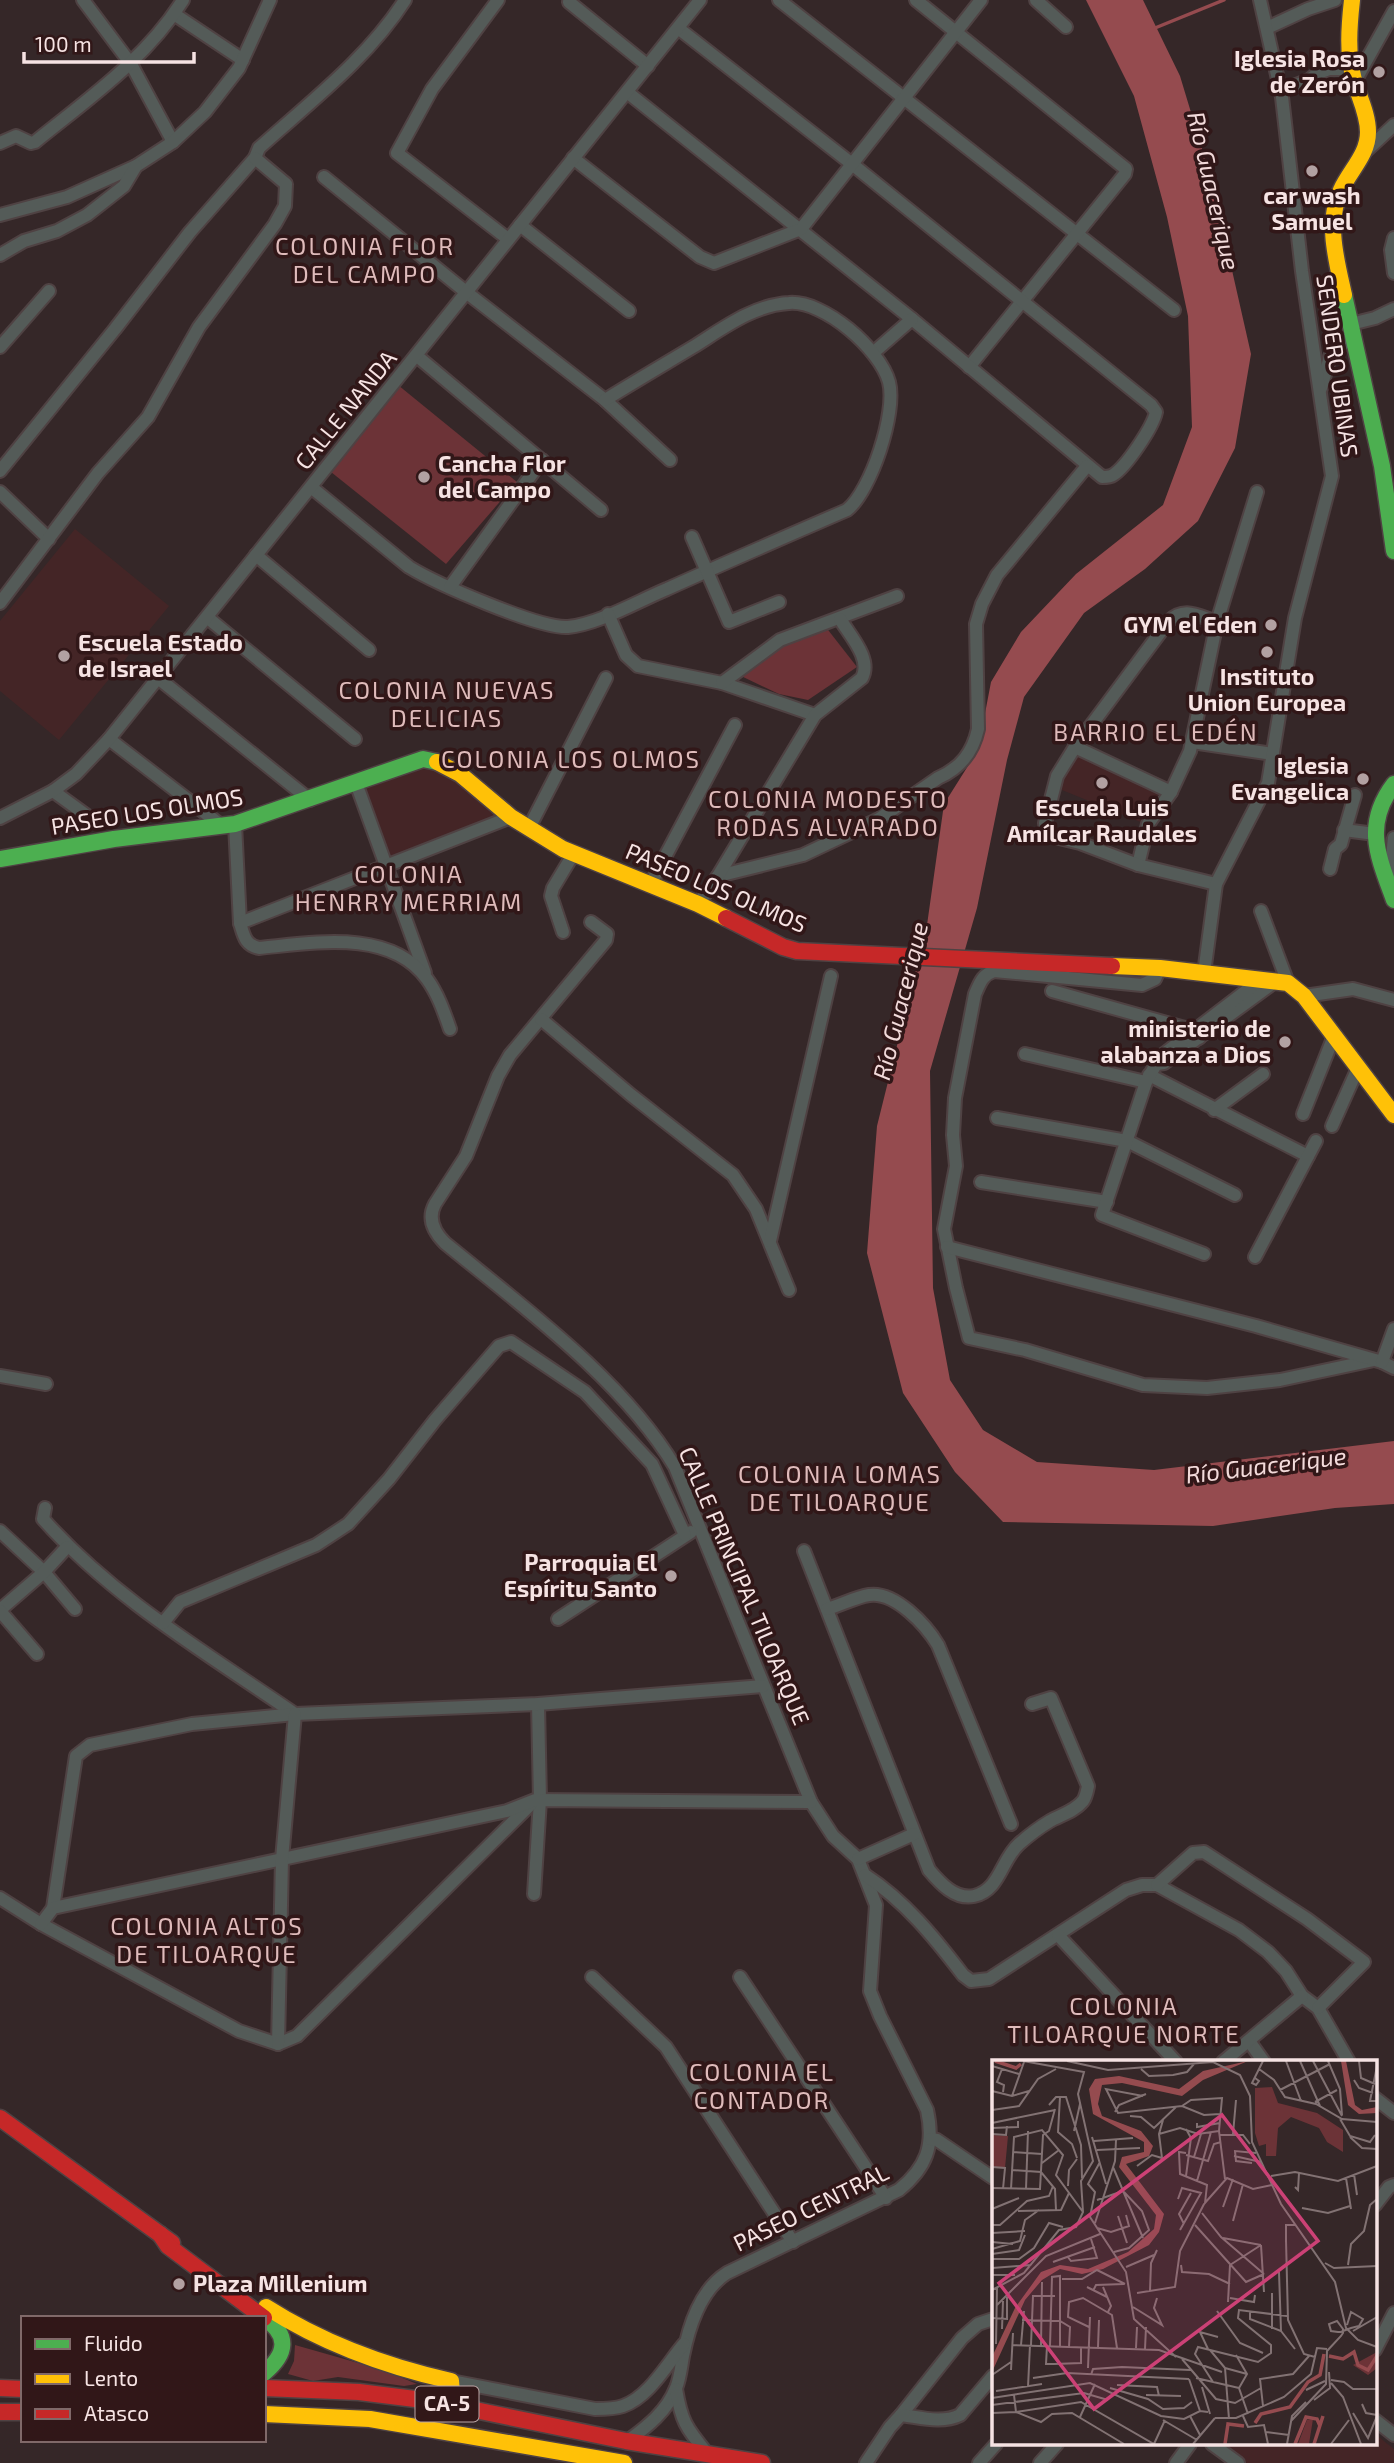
<svg xmlns="http://www.w3.org/2000/svg" width="1394" height="2463" font-family="'Exo 2',sans-serif">
	<style>
		.built { fill: #442526 }
		.green { fill: #6c3337 }
		.water { fill: #954b4f }
		.lines { fill: none; stroke-linecap: round; stroke-linejoin: round }
		.stream { stroke: #954b4f; stroke-width: 3.5 }
		.street-casing { stroke: #4f4243; stroke-width: 16 }
		.fast-casing { stroke: #4f4243; stroke-width: 19 }
		.slow-casing { stroke: #4f4243; stroke-width: 19 }
		.jam-casing { stroke: #4f4243; stroke-width: 19 }
		.street { stroke: #545b58; stroke-width: 12 }
		.fast { stroke: #4caf50; stroke-width: 16 }
		.slow { stroke: #ffc107; stroke-width: 16 }
		.jam { stroke: #c62828; stroke-width: 16 }
		.poi-dot { fill: #b2a1a2; stroke: #311718; stroke-width: 2.5 }
		.labels { text-anchor: middle; stroke-width: 7; stroke-linejoin: round; paint-order: stroke }
		.shield { fill: #311718; stroke: #bba6a6; stroke-width: 2 }
		.shield-label { font-size: 21px; font-weight: bold; fill: #f6e3e3 }
		.poi-label { font-size: 23px; font-weight: bold; fill: #f6e3e3; stroke: #311718; text-anchor: end }
		.street-label { font-size: 23px; fill: #f6e3e3; stroke: #311718 }
		.water-label { font-size: 24px; font-style: italic; fill: #f2dada; stroke: #311718 }
		.neighbourhood-label { font-size: 24px; letter-spacing: 2px; fill: #dfbbbb; stroke: #311718 }
		.inset-river { fill: none; stroke: #954b4f; stroke-width: 3.5 }
		.inset-road { fill: none; stroke: #827273; stroke-width: 2 }
		.view { fill: #cc4176; fill-opacity: 0.15; stroke: #cc4176; stroke-width: 3.5 }
		.inset-edge { fill: none; stroke: #f6e3e3; stroke-width: 3.5 }
	</style>
	<rect width="100%" height="100%" fill="#352728"/>
	<g class="built">
		<polygon points="75,529 169,606 59,740 0,691 0,621"/>
		<polygon points="1075,751 1160,792 1143,823 1062,790 1062,777"/>
		<polygon points="431,765 502,815 389,860 362,784"/>
		<polygon points="1375,2434 1394,2449 1394,2463 1247,2463 1222,2444 1375,2444"/>
	</g>
	<g class="green">
		<polygon points="398,385 517,482 446,564 331,472"/>
		<polygon points="825,626 857,667 808,700 779,694 739,675 778,644"/>
		<polygon points="295,2345 383,2370 417,2384 404,2386 338,2377 313,2381 288,2374 294,2361"/>
	</g>
	<polygon class="water" points="1086,0 1143,0 1180,76 1212,182 1251,354 1235,448 1198,521 1145,569 1084,613 1024,697 1007,760 977,908 930,1071 933,1288 950,1380 983,1430 1037,1462 1154,1470 1394,1441 1394,1504 1335,1508 1213,1526 1003,1522 955,1472 903,1393 867,1253 877,1126 927,925 944,804 978,750 991,682 1021,632 1076,574 1163,505 1192,427 1188,316 1167,217 1134,96"/>
	<g class="lines">
		<polyline class="stream" points="1155,28 1224,0"/>
		<g class="street-casing">
			<g id="street">
				<polyline points="83,0 131,64 173,142"/>
				<polyline points="498,0 432,89 397,153 508,239"/>
				<polyline points="779,0 1174,310"/>
				<polyline points="916,0 1126,169 1125,174 969,367"/>
				<polyline points="1036,0 1066,27"/>
				<polyline points="569,2 648,66"/>
				<polyline points="174,14 243,60"/>
				<polyline points="1267,28 1308,9 1335,0"/>
				<polyline points="1355,81 1394,11"/>
				<polyline points="1281,91 1309,80 1318,73 1329,69 1352,69"/>
				<path d="M627,92L912,319L1102,477C1106,477 1110,477 1113,475C1126,467 1153,427 1156,412L1151,405L852,164L678,28"/>
				<path d="M0,143L16,136L31,143L35,142C88,99 146,59 183,0"/>
				<polyline points="1366,151 1394,125"/>
				<polyline points="573,158 700,257 714,263 801,229 981,0"/>
				<polyline points="324,177 466,292 605,400 670,460"/>
				<polyline points="0,215 67,197 136,166 173,142 205,112 239,68 270,0"/>
				<polyline points="520,225 629,311"/>
				<polyline points="1394,238 1391,250 1394,273"/>
				<polyline points="0,255 24,241 57,231 87,215 124,186 136,166"/>
				<polyline points="1351,324 1375,318 1394,309"/>
				<polyline points="0,347 49,291"/>
				<polyline points="873,353 912,319"/>
				<polyline points="417,356 601,510"/>
				<polyline points="1321,388 1330,357 1354,333"/>
				<path d="M0,471L115,329L190,232L255,158L259,148C310,102 368,58 405,0"/>
				<path d="M311,487L409,567C435,583 539,629 568,627C599,624 638,601 667,589C727,562 787,536 847,510C871,491 897,412 889,382C880,349 824,300 789,303C753,305 722,329 693,347C663,365 634,382 605,400"/>
				<polyline points="0,492 49,539"/>
				<polyline points="692,537 729,622 779,602"/>
				<polyline points="256,555 369,650"/>
				<polyline points="450,587 542,460"/>
				<polyline points="0,603 98,473 148,417 199,327 275,224 285,206 286,184 255,158"/>
				<polyline points="608,614 626,655 638,666 722,683 815,715"/>
				<polyline points="208,618 355,739"/>
				<polyline points="158,678 310,800"/>
				<polyline points="722,683 780,640 897,596"/>
				<polyline points="109,739 222,826"/>
				<polyline points="1192,742 1273,754"/>
				<polyline points="1075,747 1171,792"/>
				<polyline points="356,783 425,973"/>
				<polyline points="53,791 97,823"/>
				<polyline points="0,818 53,791 76,774 109,739 700,0"/>
				<polyline points="235,824 240,923"/>
				<polyline points="529,828 606,678"/>
				<polyline points="1344,830 1375,834"/>
				<polyline points="1138,865 1148,824 1171,792 1190,751 1217,622 1257,492"/>
				<polyline points="1330,869 1335,849 1341,844 1355,795"/>
				<path d="M718,876L803,855L879,819L938,778C961,768 973,752 978,729L976,624L982,604L997,575L1087,466"/>
				<polyline points="1387,879 1391,866 1394,838"/>
				<path d="M1216,884L1138,865L1080,843L1055,837L1046,829L1045,823L1057,776L1075,747L1168,622C1184,606 1198,616 1217,622"/>
				<polyline points="650,885 735,725"/>
				<path d="M698,904L718,876L815,715L862,678C872,659 851,637 840,619"/>
				<polyline points="1261,911 1288,983"/>
				<path d="M591,922L607,934L606,940L510,1055L498,1076L466,1156L435,1204C427,1219 434,1232 445,1243C523,1307 623,1380 675,1467L811,1802L833,1836L858,1859L876,1905L870,1991L880,2016L927,2110C935,2146 926,2168 899,2190L727,2273C700,2290 689,2326 683,2356C681,2367 680,2379 676,2388C667,2411 648,2426 629,2440"/>
				<polyline points="563,932 551,896 553,888 574,853"/>
				<path d="M1160,968L1155,979L1142,985L994,971C982,975 980,983 975,994L955,1098L953,1135L956,1166L944,1229L956,1288L969,1338L1025,1350L1143,1385L1207,1388L1280,1380L1374,1360"/>
				<polyline points="1204,973 1216,884 1268,783 1295,618 1332,476 1302,271 1282,97 1260,0"/>
				<polyline points="1052,991 1192,1030 1199,1038"/>
				<polyline points="1304,996 1353,989 1394,1000"/>
				<polyline points="541,1019 631,1095 733,1175 756,1209 789,1290"/>
				<path d="M450,1029C444,1012 438,994 427,979C390,928 312,943 259,948C245,945 244,936 240,923L511,817"/>
				<polyline points="1025,1054 1146,1082"/>
				<polyline points="1157,1064 1164,1063 1273,983"/>
				<polyline points="1149,1075 1308,1156"/>
				<polyline points="1214,1110 1263,1074"/>
				<polyline points="1303,1114 1334,1036"/>
				<polyline points="997,1118 1127,1141 1235,1195"/>
				<polyline points="1332,1126 1358,1068"/>
				<polyline points="981,1182 1107,1202"/>
				<polyline points="770,1241 831,976"/>
				<polyline points="947,1247 1256,1326 1382,1362 1394,1368"/>
				<polyline points="1204,1254 1102,1215 1146,1082 1160,1057 1259,981"/>
				<polyline points="1255,1257 1316,1141"/>
				<polyline points="1382,1362 1394,1329"/>
				<polyline points="0,1376 46,1384"/>
				<path d="M45,1508L43,1519C114,1599 208,1654 295,1714"/>
				<polyline points="0,1531 44,1572 75,1609"/>
				<path d="M804,1551L929,1870C940,1883 955,1900 974,1896C1000,1890 1001,1860 1019,1844C1028,1836 1040,1827 1050,1821C1061,1815 1075,1811 1083,1801C1086,1797 1087,1791 1088,1786L1051,1698L1032,1704"/>
				<path d="M827,1609C841,1605 856,1597 869,1595C895,1591 926,1625 938,1645L1011,1824"/>
				<polyline points="0,1610 44,1572 67,1547"/>
				<polyline points="0,1611 37,1654"/>
				<polyline points="558,1619 691,1532"/>
				<polyline points="163,1623 180,1602 316,1545 348,1524 389,1479 435,1420 499,1346 511,1342 585,1392 652,1464 685,1535"/>
				<polyline points="858,1859 914,1834"/>
				<path d="M865,1875C905,1901 934,1937 963,1975L971,1981L989,1979L1126,1890L1142,1885H1157L1239,1930L1268,1952L1286,1971L1302,1996L1318,2008L1349,2062"/>
				<polyline points="1157,1885 1193,1853 1204,1852 1307,1919 1364,1962 1318,2008"/>
				<polyline points="534,1894 540,1800 538,1704"/>
				<polyline points="0,1898 41,1924 239,2031 278,2044 297,2036 531,1804"/>
				<polyline points="53,1908 76,1756 90,1745 192,1724 295,1714 538,1704 763,1686"/>
				<polyline points="41,1924 53,1908 507,1811 535,1800 811,1802"/>
				<polyline points="1058,1935 1176,2062"/>
				<polyline points="592,1977 666,2047 793,2242"/>
				<polyline points="740,1977 886,2198"/>
				<polyline points="1249,2041 1264,2062"/>
				<polyline points="278,2044 282,1859 295,1714"/>
				<polyline points="1223,2062 1302,1996"/>
				<polyline points="1375,2098 1394,2113"/>
				<polyline points="931,2139 937,2140 993,2178"/>
				<polyline points="1375,2205 1389,2187 1394,2185"/>
				<polyline points="1375,2350 1394,2313"/>
				<path d="M451,2381L595,2409C604,2409 614,2409 623,2406C649,2397 667,2364 684,2344"/>
				<path d="M676,2389C681,2420 686,2428 706,2452"/>
				<polyline points="901,2415 962,2338 978,2324 993,2319"/>
				<polyline points="1375,2420 1394,2435"/>
				<polyline points="1212,2444 1238,2463"/>
				<path d="M866,2463L890,2427L901,2415C919,2417 942,2424 960,2415L993,2376"/>
				<polyline points="979,2463 996,2444"/>
				<polyline points="1040,2463 1057,2444"/>
				<polyline points="1176,2463 1190,2444"/>
			</g>
		</g>
		<g class="fast-casing">
			<g id="fast">
				<polyline points="1344,295 1382,466 1394,551"/>
				<path d="M1394,784C1363,825 1378,856 1394,900"/>
				<polyline points="0,859 114,839 235,824 423,759 437,762"/>
				<path d="M264,2318C290,2335 287,2354 264,2373"/>
			</g>
		</g>
		<g class="slow-casing">
			<g id="slow">
				<path d="M1344,295C1337,262 1325,223 1341,190C1350,170 1368,155 1368,132C1368,114 1359,97 1354,80C1347,54 1349,27 1352,0"/>
				<polyline points="437,762 460,774 511,817 563,849 698,904 726,918"/>
				<polyline points="1112,966 1160,968 1288,983 1304,996 1394,1115"/>
				<path d="M266,2307C324,2344 384,2366 451,2381L453,2405"/>
				<polyline points="264,2414 370,2419 624,2463"/>
			</g>
		</g>
		<g class="jam-casing">
			<g id="jam">
				<polyline points="726,918 783,947 797,951 1112,966"/>
				<polyline points="0,2118 172,2243"/>
				<polyline points="160,2234 168,2246 264,2318"/>
				<polyline points="0,2388 23,2389"/>
				<polyline points="264,2388 359,2392 431,2401 626,2441 762,2463"/>
				<polyline points="0,2412 23,2412"/>
			</g>
		</g>
		<use href="#street" class="street"/>
		<use href="#fast" class="fast"/>
		<use href="#slow" class="slow"/>
		<use href="#jam" class="jam"/>
	</g>
	<g class="poi-dot">
		<circle cx="1379" cy="72" r="7"/>
		<circle cx="1312" cy="171" r="7"/>
		<circle cx="424" cy="477" r="7"/>
		<circle cx="1271" cy="625" r="7"/>
		<circle cx="1267" cy="652" r="7"/>
		<circle cx="64" cy="656" r="7"/>
		<circle cx="1363" cy="779" r="7"/>
		<circle cx="1102" cy="783" r="7"/>
		<circle cx="1285" cy="1042" r="7"/>
		<circle cx="671" cy="1576" r="7"/>
		<circle cx="179" cy="2284" r="7"/>
	</g>
	<g class="labels">
		<rect class="shield" x="415.5" y="2386.5" width="63" height="35" rx="5"/>
		<g class="shield-label">
			<text x="447" y="2411">CA-5</text>
		</g>
		<g class="poi-label">
			<text x="1365" y="67">Iglesia Rosa<tspan x="1365" dy="26">de Zerón</tspan></text>
			<text x="1312" y="204" text-anchor="middle">car wash<tspan x="1312" dy="26">Samuel</tspan></text>
			<text x="438" y="472" text-anchor="start">Cancha Flor<tspan x="438" dy="26">del Campo</tspan></text>
			<text x="1257" y="633">GYM el Eden</text>
			<text x="78" y="651" text-anchor="start">Escuela Estado<tspan x="78" dy="26">de Israel</tspan></text>
			<text x="1267" y="685" text-anchor="middle">Instituto<tspan x="1267" dy="26">Union Europea</tspan></text>
			<text x="1349" y="774">Iglesia<tspan x="1349" dy="26">Evangelica</tspan></text>
			<text x="1102" y="816" text-anchor="middle">Escuela Luis<tspan x="1102" dy="26">Amílcar Raudales</tspan></text>
			<text x="1271" y="1037">ministerio de<tspan x="1271" dy="26">alabanza a Dios</tspan></text>
			<text x="657" y="1571">Parroquia El<tspan x="657" dy="26">Espíritu Santo</tspan></text>
			<text x="193" y="2292" text-anchor="start">Plaza Millenium</text>
		</g>
		<g class="street-label">
			<text transform="translate(1337 366) rotate(82)" y="8">SENDERO UBINAS</text>
			<text transform="translate(346 410) rotate(-51)" y="8">CALLE NANDA</text>
			<text transform="translate(147 812) rotate(-9)" y="8">PASEO LOS OLMOS</text>
			<text transform="translate(716 888) rotate(23)" y="8">PASEO LOS OLMOS</text>
			<text transform="translate(744 1586) rotate(67)" y="8">CALLE PRINCIPAL TILOARQUE</text>
			<text transform="translate(811 2208) rotate(-26)" y="8">PASEO CENTRAL</text>
		</g>
		<g class="water-label">
			<text transform="translate(1213 191) rotate(77)" y="8">Río Guacerique</text>
			<text transform="translate(901 1001) rotate(-76)" y="8">Río Guacerique</text>
			<text transform="translate(1266 1466) rotate(-7)" y="8">Río Guacerique</text>
		</g>
		<g class="neighbourhood-label">
			<text x="365" y="255">COLONIA FLOR<tspan x="365" dy="28">DEL CAMPO</tspan></text>
			<text x="447" y="699">COLONIA NUEVAS<tspan x="447" dy="28">DELICIAS</tspan></text>
			<text x="1156" y="741">BARRIO EL EDÉN</text>
			<text x="571" y="768">COLONIA LOS OLMOS</text>
			<text x="828" y="808">COLONIA MODESTO<tspan x="828" dy="28">RODAS ALVARADO</tspan></text>
			<text x="409" y="883">COLONIA<tspan x="409" dy="28">HENRRY MERRIAM</tspan></text>
			<text x="840" y="1483">COLONIA LOMAS<tspan x="840" dy="28">DE TILOARQUE</tspan></text>
			<text x="207" y="1935">COLONIA ALTOS<tspan x="207" dy="28">DE TILOARQUE</tspan></text>
			<text x="1124" y="2015">COLONIA<tspan x="1124" dy="28">TILOARQUE NORTE</tspan></text>
			<text x="762" y="2081">COLONIA EL<tspan x="762" dy="28">CONTADOR</tspan></text>
		</g>
	</g>
	<g transform="translate(992 2060)">
		<rect width="385" height="385" fill="#352728"/>
		<path d="M280,27L286,43L325,53L351,70V92L335,82L327,68L299,57L286,68L284,96H274V84L267,86L263,73V28ZM0,75L16,76L13,108L0,107ZM385,292V308L376,315L361,305ZM321,359L317,384H306L315,360Z" fill="#6c3337"/>
		<path d="M256,1L211,20L190,36L130,23L110,25L106,44L110,56L149,71L161,86L157,96L134,104L172,154L167,172L157,185L111,209L90,214L68,209L50,220L33,240L0,312V297L23,248L49,212L68,205L96,209L136,192L162,169L164,155L127,107L130,97L152,92V82L101,54L97,29L103,19L127,16L187,29L211,11ZM349,1H354L363,45L370,50L385,47V53L367,54L356,45Z" fill="#954b4f"/>
		<path class="inset-river" d="M3,1L24,8L29,4M337,296L351,299L362,292L366,305L376,310L385,296M263,363L269,354L298,347L316,322L328,315L332,294M233,384L236,364L252,366M303,384L314,357L325,359L328,366M322,384L331,356"/>
		<path class="inset-road" d="M75,1L116,10L221,2L248,15L258,36L260,82L289,144L343,222L354,268L366,280L385,287M294,1L309,41M308,1L328,46M321,1L350,56M336,1L348,29L350,55M367,1L369,18L383,24M0,6L27,14M385,6L378,41H385M10,9L5,22L12,25L11,32M149,9L157,16L181,15L195,12L202,4M267,9L282,20L293,37L324,44L350,59L385,62M263,18L267,21L264,25L260,23L271,1M362,20L367,28L381,33M288,30L338,4M0,31L20,36L37,31M20,36L32,2M151,36L114,29L126,53L190,46L212,55L228,54M68,37L66,72L80,84L85,98M323,42L345,30M57,45L64,37H74L89,85L90,118M190,46L199,40L230,38L227,71L233,119M0,50L27,46L46,19L64,9M123,52L127,45L154,34M138,56L149,57L162,68L184,47M348,59L358,76L378,82L383,75M0,63L63,50M205,63V67L228,63M0,68L26,67V61M194,69L199,78L194,116M82,71L88,44M0,74L14,75L15,66M167,74L188,68L206,74L227,71M241,74L244,40M228,75H251L258,84M100,77L114,124M358,77L370,88L385,89M102,81L141,78M105,90L148,88M21,92L50,94M194,93L187,92L188,114L215,125L213,143M194,95L216,101L222,84L229,82M242,96L269,102M202,97L209,74M108,102L96,124L103,132L98,157L134,212L142,259L184,297M50,103L67,90M260,103L244,101L243,91L264,93M145,106L160,95L170,98L167,74L171,60M0,107L13,108L11,129M121,107L151,178M20,110L49,112L63,129L64,150M362,114L365,135M279,116L303,112L346,121L385,106M354,118L359,149M205,121L219,72M76,126L77,110L85,99M303,127L306,130L307,113M0,128L48,129L51,75L57,71L63,49M19,129L22,77L50,70L71,95L64,115L91,152M34,129L36,71M186,139L190,128L209,133L188,170M105,140L131,131M212,144L235,118L261,129L280,125M231,147L241,119M310,148L336,153L358,146M0,149L27,138M26,151L69,150L77,133M210,153L229,177L272,214M126,156L135,183M241,161L251,124M103,163L123,101L124,80M192,164L187,154L199,133M0,165H8L35,141L57,136L61,126M203,165L254,222L272,214M105,168L119,172L137,166L134,155M0,173L33,171M231,178L269,185M294,180L296,260L312,294L323,297M0,182L21,184M294,182V165H303M269,185L272,232M0,189L28,181L33,160L47,150M122,192L137,188L157,170L150,151L132,132M0,194L27,190L33,175M75,196L79,201L105,198L99,179M0,199H27L42,188L57,163L71,167M61,202L103,187M333,203L342,208L385,206M189,205L190,212L217,214L238,224M238,205L269,185M356,205L359,184L372,171L378,145L385,139M134,207L162,195M0,208L39,205M287,212L289,271L303,289M0,215H23M70,219H90L105,210L133,224M95,227L115,237M111,227L119,246L116,252M0,230L32,213L67,170L84,167L91,152L89,121L101,101L86,34L92,12L31,1M101,231L104,225L132,224M158,231L159,203L165,190M145,233L183,227L188,191L212,144M238,238L262,242L263,235M236,242L238,205M5,245L54,196L108,174M141,247L170,265L162,248L165,238M225,251L248,283L271,293M258,252V259L289,271M0,258L15,259V237M30,260L68,261L78,267L77,287M97,267L76,257L77,242L91,238L120,255L125,288M10,269L11,241M280,269V233M361,271L385,257M4,284L5,228M20,285L167,290L230,312M29,285L32,251M39,285L41,236H63M49,286L50,222M55,286L54,304H62L89,303V287M58,286L60,217L68,216V286M106,287L107,260M144,288L145,267M153,289L154,267M216,289L208,272L226,277M218,290L233,308M244,295L255,314L247,328L256,354M190,299L224,339L243,343L269,328M96,308L98,257M233,308L237,359M233,308L255,314M19,310L21,273M0,315L19,302M99,315L101,309L130,307L198,310M41,318L75,313L197,319M204,318L247,328M197,319L208,351M339,320L352,322L361,329H385M221,322L203,294L206,287L266,302L279,293V285L246,258L247,250L295,256M339,323L351,337L369,384M125,325L165,327L167,336M36,327L38,285M210,327L218,354M118,328L156,339L171,349L192,348L200,342M314,330L333,321M4,331L50,324M22,335L24,352L89,342L162,384L173,360M154,335L189,336M0,338L98,323L169,356L192,359L208,351L216,352M322,340L338,328L337,312M370,344L374,353L385,355M0,345L92,333L116,340M271,346L268,319L301,314L317,296M0,353L24,352L49,362L60,354L80,353L132,384M361,353L376,378L385,356M198,356L208,375M251,356L256,367L272,365L276,384M88,357L103,324M223,358H244L292,337L319,314L325,288L335,289M171,360L205,380M299,361L334,324L335,291L349,276L351,273V269L345,261L337,264L339,271L346,272H349L351,271L359,268L367,266L371,259L359,252L355,265M274,372L297,375M201,384L223,358M295,384L300,356L314,342M339,384L357,360"/>
		<path class="view" d="M230,55L326,181L102,349L7,223Z"/>
		<rect width="385" height="385" class="inset-edge"/>
	</g>
	<rect x="21" y="2316" width="245" height="126" fill="#311718" stroke="#806969" stroke-width="2"/>
	<rect x="35" y="2339" width="35" height="10" fill="#4caf50" stroke="#806969" stroke-width="2"/>
	<text x="84" y="2351" font-size="21" fill="#f6e3e3">Fluido</text>
	<rect x="35" y="2374" width="35" height="10" fill="#ffc107" stroke="#806969" stroke-width="2"/>
	<text x="84" y="2386" font-size="21" fill="#f6e3e3">Lento</text>
	<rect x="35" y="2409" width="35" height="10" fill="#c62828" stroke="#806969" stroke-width="2"/>
	<text x="84" y="2421" font-size="21" fill="#f6e3e3">Atasco</text>
	<path d="M24 52v10h170v-10" fill="none" stroke="#f6e3e3" stroke-width="3.5"/>
	<text x="35" y="52" font-size="21" fill="#f6e3e3" stroke="#311718" stroke-width="5" paint-order="stroke">100 m</text>
</svg>
